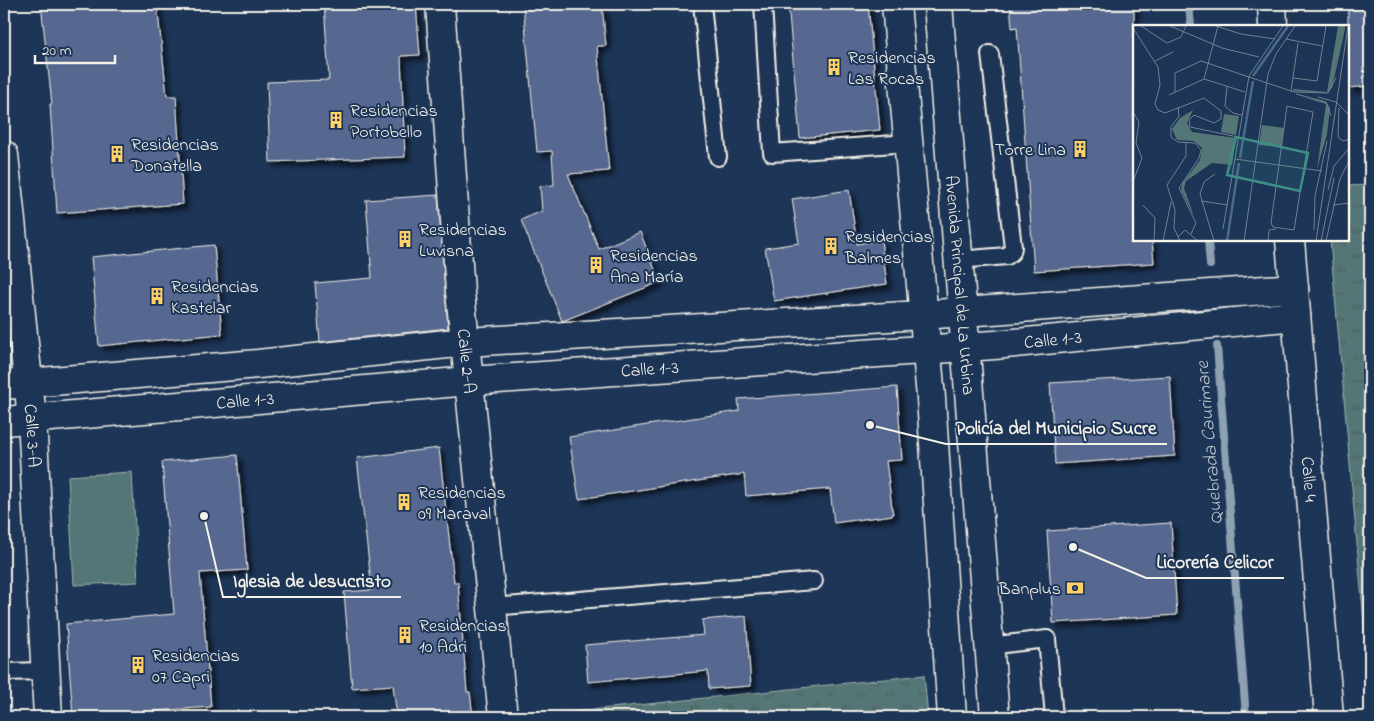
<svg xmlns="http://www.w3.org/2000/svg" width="1374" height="721" font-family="'Indie Flower',sans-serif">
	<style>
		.grass { fill: url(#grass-tufts); stroke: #a4b4af }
		.pitch { fill: #547676; stroke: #a4b4af }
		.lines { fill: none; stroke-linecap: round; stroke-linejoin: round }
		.stream { stroke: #8da1b1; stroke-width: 8 }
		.building { fill: #576890; stroke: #f4f1e8; filter: url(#shadow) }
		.service-casing { stroke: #f4f1e8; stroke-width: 20 }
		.minor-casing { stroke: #f4f1e8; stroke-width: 31 }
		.secondary-casing { stroke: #f4f1e8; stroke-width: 31 }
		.service { stroke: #1d3557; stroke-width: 16 }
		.minor { stroke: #1d3557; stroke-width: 28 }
		.secondary { stroke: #1d3557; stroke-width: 28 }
		.labels { text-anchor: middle; stroke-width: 4; stroke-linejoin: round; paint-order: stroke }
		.poi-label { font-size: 18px; fill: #f4f1e8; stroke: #1d3557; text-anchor: start }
		.street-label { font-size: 18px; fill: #f4f1e8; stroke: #1d3557 }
		.water-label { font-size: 19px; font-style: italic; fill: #b8c2c8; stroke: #1d3557 }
		.inset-river { fill: none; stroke: #486b8d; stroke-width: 2.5 }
		.inset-road { fill: none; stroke: #738091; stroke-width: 1 }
		.view { fill: #3d8f86; fill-opacity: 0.15; stroke: #3d8f86; stroke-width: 2.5 }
		.inset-edge { fill: none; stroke: #f4f1e8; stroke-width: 2.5 }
		.leader { fill: none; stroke: #f4f1e8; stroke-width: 2 }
		.callout-dot { fill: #f4f1e8; stroke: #1d3557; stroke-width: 2 }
		.callout-label { font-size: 19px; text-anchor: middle; font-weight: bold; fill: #f4f1e8; stroke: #1d3557; stroke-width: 4; stroke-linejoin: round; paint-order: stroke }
	</style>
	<defs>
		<pattern id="grass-tufts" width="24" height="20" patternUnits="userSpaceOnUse" patternTransform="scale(1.25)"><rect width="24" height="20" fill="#547676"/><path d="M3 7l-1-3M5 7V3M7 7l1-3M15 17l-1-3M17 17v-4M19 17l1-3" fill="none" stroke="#4e5f5e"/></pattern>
		<filter id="shadow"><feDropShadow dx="4.5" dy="4.5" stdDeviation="2.5" flood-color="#0009"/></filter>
	</defs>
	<rect width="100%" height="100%" fill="#1d3557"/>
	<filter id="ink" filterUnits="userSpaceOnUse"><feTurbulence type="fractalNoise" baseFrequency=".02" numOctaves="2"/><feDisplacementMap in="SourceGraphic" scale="10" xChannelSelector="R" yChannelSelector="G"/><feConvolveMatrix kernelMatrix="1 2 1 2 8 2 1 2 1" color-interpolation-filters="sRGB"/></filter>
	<g filter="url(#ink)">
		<g class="grass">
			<polygon points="1370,185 1370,690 1330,240 1348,240 1348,186"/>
			<polygon points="924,675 928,717 524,717"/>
		</g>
		<g class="pitch">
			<polygon points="132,472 138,582 74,585 68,476"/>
			<polygon points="884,710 884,717 818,717 817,715"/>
		</g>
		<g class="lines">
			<g class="stream">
				<polyline points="1189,4 1191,26"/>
				<polyline points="1208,240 1210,265"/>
				<polyline points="1217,346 1246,717"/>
			</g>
		</g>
		<g class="building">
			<polygon points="41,4 157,4 167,96 176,96 183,204 57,213 50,104 52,104"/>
			<polygon points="324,4 416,4 420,55 401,56 405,157 270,162 267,82 329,80"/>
			<polygon points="523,4 602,4 606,46 597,46 609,171 568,174 599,249 640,232 660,282 565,320 562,321 521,220 542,211 540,186 554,185 552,151 537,152"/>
			<polygon points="788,4 868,4 880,130 800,138"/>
			<polygon points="1010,4 1134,4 1134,240 1152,240 1154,263 1034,271 1017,27 1012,28"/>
			<polygon points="1370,8 1370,86 1348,88 1348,10"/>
			<polygon points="849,190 857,244 881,240 887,284 774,301 765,248 799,243 792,199"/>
			<polygon points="438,195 448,328 320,342 315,283 372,278 366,200"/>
			<polygon points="214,245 222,334 99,346 91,257"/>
			<polygon points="1170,376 1175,456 1055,464 1050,383"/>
			<polygon points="897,387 902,460 886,461 893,515 834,523 830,489 746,496 744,474 579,499 569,437 739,411 738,399"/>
			<polygon points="439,448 454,582 458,582 467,692 470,692 473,717 397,717 393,685 352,688 344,592 372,590 357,458"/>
			<polygon points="237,455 247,570 200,573 211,707 73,717 66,624 174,614 162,462"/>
			<polygon points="1171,523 1177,615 1053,623 1047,531"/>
			<polygon points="746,616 751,686 709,689 708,671 588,682 585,645 704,635 702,620"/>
		</g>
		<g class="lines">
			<g class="service-casing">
				<g id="service">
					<polyline points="702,4 718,157"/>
					<polyline points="763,4 772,153 908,143"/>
					<polyline points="958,260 1007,256 1012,252 1013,247 990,54"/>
					<polyline points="492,607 814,581"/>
					<polyline points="989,646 1047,639 1054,717"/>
					<polyline points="4,672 46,671"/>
				</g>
			</g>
			<g class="minor-casing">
				<g id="minor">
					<path id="s1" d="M440,4L460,292L503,717"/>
					<polyline points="1272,4 1273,26"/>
					<path id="s2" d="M4,155L32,418L48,717"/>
					<path id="s3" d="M1290,240L1329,717"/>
					<polyline points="4,385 258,364 466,342 922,315 1294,288"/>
					<path id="s4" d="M4,421L470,381L994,345L1296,316"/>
				</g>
			</g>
			<g class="secondary-casing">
				<g id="secondary">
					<polyline points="896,4 931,398 952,717"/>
					<path id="s5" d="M938,4L995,717"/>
				</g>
			</g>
			<use href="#service" class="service"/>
			<use href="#minor" class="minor"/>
			<use href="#secondary" class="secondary"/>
		</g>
	</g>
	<defs>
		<g id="building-bare" transform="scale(1.35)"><path d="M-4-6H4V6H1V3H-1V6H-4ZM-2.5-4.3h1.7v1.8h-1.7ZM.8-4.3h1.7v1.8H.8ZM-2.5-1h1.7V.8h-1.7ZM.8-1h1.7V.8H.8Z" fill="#ffd166" stroke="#1d3557" stroke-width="2.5" paint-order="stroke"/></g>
		<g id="bank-bare" transform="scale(1.35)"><path d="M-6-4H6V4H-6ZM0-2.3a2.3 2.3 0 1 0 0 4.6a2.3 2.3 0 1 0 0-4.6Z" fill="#ffd166" stroke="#1d3557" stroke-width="2.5" paint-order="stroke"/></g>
	</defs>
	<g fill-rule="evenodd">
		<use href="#building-bare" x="834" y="67"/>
		<use href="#building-bare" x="336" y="120"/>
		<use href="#building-bare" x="1080" y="149"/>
		<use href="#building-bare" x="117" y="154"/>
		<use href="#building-bare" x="405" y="239"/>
		<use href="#building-bare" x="831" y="246"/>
		<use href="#building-bare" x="596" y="265"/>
		<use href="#building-bare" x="157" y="296"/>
		<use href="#building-bare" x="404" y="502"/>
		<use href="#bank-bare" x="1075" y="588"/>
		<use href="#building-bare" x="405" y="635"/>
		<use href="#building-bare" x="138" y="665"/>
	</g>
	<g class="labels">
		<g class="poi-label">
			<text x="848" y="63">Residencias<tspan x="848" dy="21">Las Rocas</tspan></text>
			<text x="350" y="116">Residencias<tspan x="350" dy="21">Portobello</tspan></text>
			<text x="131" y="150">Residencias<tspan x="131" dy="21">Donatella</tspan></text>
			<text x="1066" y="155" text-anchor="end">Torre Lina</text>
			<text x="419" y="235">Residencias<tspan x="419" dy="21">Luvisna</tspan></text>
			<text x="845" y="242">Residencias<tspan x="845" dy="21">Balmes</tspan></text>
			<text x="610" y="261">Residencias<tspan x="610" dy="21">Ana María</tspan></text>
			<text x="171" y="292">Residencias<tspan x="171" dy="21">Kastelar</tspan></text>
			<text x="418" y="498">Residencias<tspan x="418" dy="21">09 Maraval</tspan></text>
			<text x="1061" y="594" text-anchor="end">Banplus</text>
			<text x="419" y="631">Residencias<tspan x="419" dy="21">10 Adri</tspan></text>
			<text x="152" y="661">Residencias<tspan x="152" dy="21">07 Capri</tspan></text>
		</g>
		<g class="street-label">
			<text dy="6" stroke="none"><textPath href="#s5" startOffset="282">Avenida Principal de La Urbina</textPath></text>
			<text dy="6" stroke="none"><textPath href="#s4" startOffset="1052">Calle 1-3</textPath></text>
			<text dy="6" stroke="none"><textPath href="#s1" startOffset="358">Calle 2-A</textPath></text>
			<text dy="6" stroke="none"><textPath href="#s4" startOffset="648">Calle 1-3</textPath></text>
			<text dy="6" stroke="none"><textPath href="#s4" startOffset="242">Calle 1-3</textPath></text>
			<text dy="6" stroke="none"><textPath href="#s2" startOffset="282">Calle 3-A</textPath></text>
			<text dy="6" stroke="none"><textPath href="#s3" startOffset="240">Calle 4</textPath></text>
		</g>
		<g class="water-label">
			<text transform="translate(1208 443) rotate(-95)" y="7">Quebrada Caurimare</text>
		</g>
	</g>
	<g transform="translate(1133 25)">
		<rect width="216" height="216" fill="#1d3557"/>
		<path d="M205,1H212V4L199,63L195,67L191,68L160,66V64L194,67ZM169,72L193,77L197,83L194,109L184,144L193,79ZM60,85L54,98L59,107L103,113L99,140L79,138L53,156L51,163L61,191L48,165L49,159L67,135L69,123L61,116L44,115L39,104L47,93ZM129,100L151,103L148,122L126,120Z" fill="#547676"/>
		<path d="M91,89L106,91L103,110L88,107Z" fill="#547676"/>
		<path class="inset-river" d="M120,51L155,1M107,133L120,56M94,216L106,138"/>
		<path class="inset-road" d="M8,1L34,18L48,12L53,1M37,1L89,23L126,32M83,1L108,9L142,14M0,3L25,42L27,60L22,79L25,85L32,88L71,73L88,86V94L81,98L61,90L56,95L57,102L105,112M153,14L189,21M22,36L40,27M160,53L184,56L193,1M71,54L85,1M94,62L92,81L100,88L109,90M158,66L165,18M42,67V48L68,36L161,67M161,67L195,68L203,53M163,69L193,77L198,91M36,70L71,54L112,67M185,72L203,77L217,91M154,81L180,87L161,205L140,202L138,198ZM45,82L46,91L38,102V112L45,117L62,118L68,125L66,133L46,163L63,198L58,209M206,83L205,112L210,116L217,114M0,87L6,97L3,118L9,133L0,157M102,134L189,146M195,165L201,141L217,122M68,176L95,180M10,180L22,193L21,216M200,180L217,178M90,204L116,51L150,1M181,205L182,171L194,116M45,212L52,205L65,216M30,216L38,177M47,216L41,203L42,185L34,160L53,131V117M81,216L67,169L71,157L82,149M111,216L135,49L143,29L162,1M135,216L136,205L143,204M183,216L215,1M188,216L201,153M193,216L207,154L217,134"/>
		<path class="view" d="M103,112L175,128L167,166L94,150Z"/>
		<rect width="216" height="216" class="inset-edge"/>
	</g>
	<path class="leader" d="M870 425L946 444H1167M1073 547L1146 578H1284M204 516L223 597H401"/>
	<g class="callout-dot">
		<circle cx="870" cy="425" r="5"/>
		<circle cx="1073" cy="547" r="5"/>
		<circle cx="204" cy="516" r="5"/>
	</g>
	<g class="callout-label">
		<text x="1056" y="434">Policía del Municipio Sucre</text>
		<text x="1215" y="568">Licorería Celicor</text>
		<text x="312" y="587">Iglesia de Jesucristo</text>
	</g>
	<rect width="1374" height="721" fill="none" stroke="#1d3557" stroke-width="20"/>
	<rect x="10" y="10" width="1354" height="701" fill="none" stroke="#f4f1e8" stroke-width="2" filter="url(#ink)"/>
	<path d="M35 55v8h80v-8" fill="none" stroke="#f4f1e8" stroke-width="2.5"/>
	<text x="42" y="55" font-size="15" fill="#f4f1e8" stroke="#1d3557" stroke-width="4" paint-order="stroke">20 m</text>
</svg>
